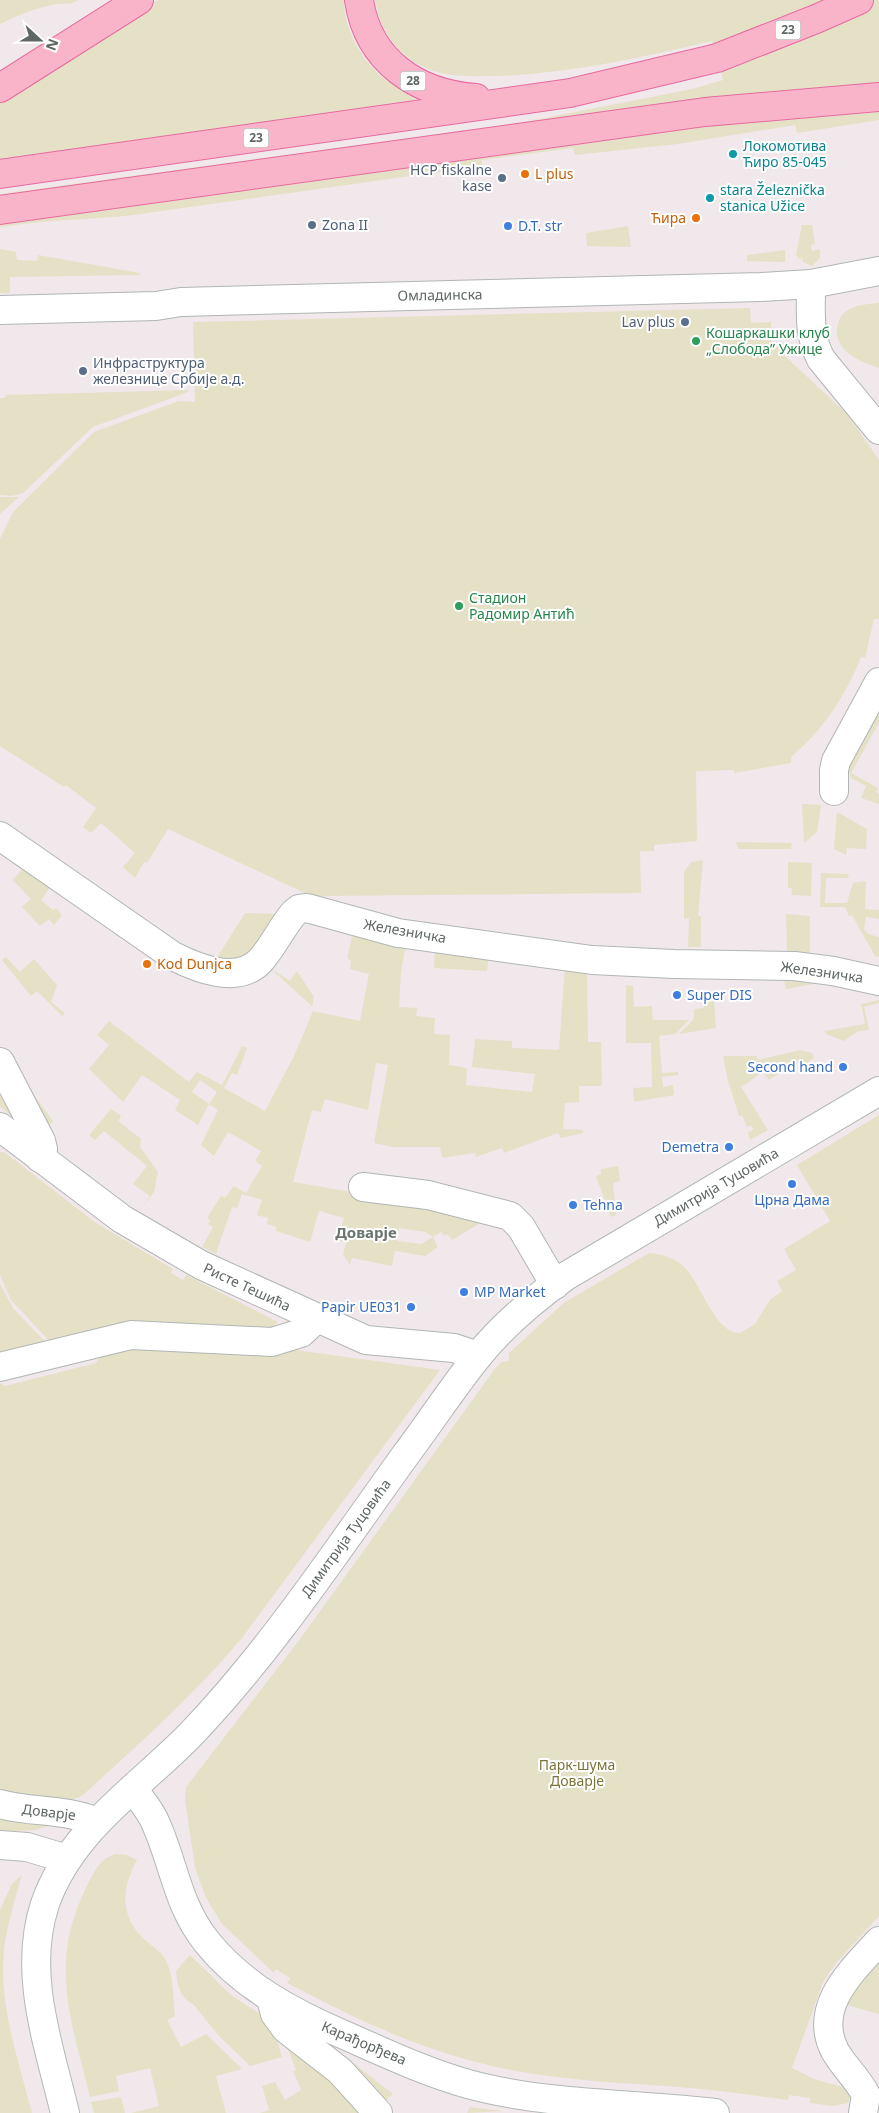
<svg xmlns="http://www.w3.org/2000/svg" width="879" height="2113" font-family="'Noto Sans',sans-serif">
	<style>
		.green { fill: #e5e1c7; fill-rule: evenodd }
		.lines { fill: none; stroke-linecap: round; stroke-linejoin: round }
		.street-casing { stroke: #b0b6b3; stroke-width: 30 }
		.secondary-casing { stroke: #b2b9b5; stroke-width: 30 }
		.primary-casing { stroke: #e76aa0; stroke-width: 30 }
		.street { stroke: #fff; stroke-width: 28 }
		.secondary { stroke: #fff; stroke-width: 28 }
		.primary { stroke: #f9b4ca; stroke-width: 28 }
		.culture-dot { fill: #0f9aa8; stroke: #fff; stroke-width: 2 }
		.food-dot { fill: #e8710a; stroke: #fff; stroke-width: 2 }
		.service-dot { fill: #5c6f8a; stroke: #fff; stroke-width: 2 }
		.shop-dot { fill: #3f7fe0; stroke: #fff; stroke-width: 2 }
		.leisure-dot { fill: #2e9e5b; stroke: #fff; stroke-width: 2 }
		.labels { text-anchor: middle; stroke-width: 4; stroke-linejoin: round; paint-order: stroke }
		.shield { fill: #fff; stroke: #8f9591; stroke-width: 1 }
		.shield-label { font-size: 12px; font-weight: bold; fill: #5f6762 }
		.culture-label { font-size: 14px; fill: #0d838f; stroke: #fff; text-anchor: start }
		.service-label { font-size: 14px; fill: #4e5e75; stroke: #fff; text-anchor: end }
		.food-label { font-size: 14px; fill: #c56008; stroke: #fff; text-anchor: start }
		.shop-label { font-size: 14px; fill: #366cbe; stroke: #fff; text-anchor: start }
		.street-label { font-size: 14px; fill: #5f6762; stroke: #fff }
		.leisure-label { font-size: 14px; fill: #27864d; stroke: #fff; text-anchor: start }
		.park-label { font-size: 14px; fill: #7b743a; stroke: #fff }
		.neighbourhood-label { font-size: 15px; font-weight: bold; fill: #6b746e; stroke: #fff }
	</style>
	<rect width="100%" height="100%" fill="#f0e8eb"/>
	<g class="green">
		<path d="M0,0H78C72,5 65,3 58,4C38,7 18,15 0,24Z"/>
		<path d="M158,0H344C344,31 362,61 386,80C395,86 405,90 414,95L415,100L0,160V100Z"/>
		<path d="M375,0H879V83L794,91L0,199V194L519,123L692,89L723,80L712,41C641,58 571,73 499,76C476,76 452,78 431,70C399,58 381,33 375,0Z"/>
		<polygon points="879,112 879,120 797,133 795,125 678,144 575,155 573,148 482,160 482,166 126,216 39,222 0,227 0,221 598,138 804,114"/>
		<polygon points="802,225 812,225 815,244 811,245 812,251 820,249 820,258 812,266 803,262 801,254 801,260 796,255"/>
		<polygon points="628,226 631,247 587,246 586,233"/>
		<polygon points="0,249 16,252 17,260 37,261 38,255 140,273 140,275 10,277 10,293 0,293"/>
		<polygon points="785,250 785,262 747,261 747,255"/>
		<path d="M879,303V368C858,361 829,349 839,321C841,315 846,310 852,308C860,304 870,304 879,303Z"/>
		<path d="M750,308L751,323L771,322L772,345H785V356L848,415L879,460V619H874L865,658L861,657C845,697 824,729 791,757V763L734,773V770L696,771L697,841L654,845V851H640L641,893L323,896L322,901L168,829L147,863L144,862L135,878L123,867L135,853L101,823L91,833L83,827L96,808L66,785L64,787L0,746V539L13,512L94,432L179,401L195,402L193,322Z"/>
		<polygon points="188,390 188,392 93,427 23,493 12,496 0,495 0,398 5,398 6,395"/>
		<polygon points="0,497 19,497 0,514"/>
		<polygon points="879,710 879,723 851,773 878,788 876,792 879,794 879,804 861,798 866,786 851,778 849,771 850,764"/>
		<polygon points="802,804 821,805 817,832 804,843"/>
		<polygon points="837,812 867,829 866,849 847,848 846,855 834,849"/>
		<polygon points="735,842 792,843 791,849 739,849"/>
		<polygon points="703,860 698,916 701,916 701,947 688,947 689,918 684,919 684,872 691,862"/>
		<polygon points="788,862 812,863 811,896 791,895 792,888 788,888"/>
		<polygon points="27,864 53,883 41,900 53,910 56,908 62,915 54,925 49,919 40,926 22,907 31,899 13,880"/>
		<polygon points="821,873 849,874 848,878 826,878 825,903 847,903 853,883 866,881 865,909 879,910 879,919 866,917 864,929 868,934 879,937 879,957 875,956 852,915 849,916 845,907 820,907"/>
		<polygon points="245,913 280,914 250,957 213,964"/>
		<polygon points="786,914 810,916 810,954 787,951"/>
		<path d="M353,932L406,943L401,972L399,1007L417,1008L416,1016L435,1018L434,1034L450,1035L449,1065L467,1068L466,1085L532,1092L535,1074L472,1067L475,1039L512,1041V1048L559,1050L565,966L587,969L588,1042H601L602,1086H579V1102L565,1103L563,1129L583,1130V1133L561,1138L558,1133L504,1153L502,1148L476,1157L475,1153L442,1158L440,1147H392L374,1143L388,1065L376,1063L368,1110L325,1099L321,1112L312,1110L293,1182L492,1216L452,1240L447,1234L444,1236L441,1232L433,1237L438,1247L425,1256L395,1251L392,1266L352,1258L350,1265L343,1254L346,1243L338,1240L344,1218L319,1211L310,1242L276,1231V1227L267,1224L268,1218L257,1215L262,1200L242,1194L237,1208L232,1207L216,1254L202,1247L213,1227L208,1224L210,1220L207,1218L221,1196L225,1198L234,1186L246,1193L262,1166L255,1161L261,1151L228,1132L214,1156L201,1145L218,1110L209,1104L198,1125L175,1110L180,1100L142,1075L123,1102L89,1069L109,1045L97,1035L109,1021L189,1082L197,1072L222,1085L242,1046L247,1048L237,1075L232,1073L224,1088L265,1111L294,1056L313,1011L360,1021L369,974L350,969L351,960L347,959ZM200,1080L217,1092L209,1104L192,1092ZM399,1228L426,1232L433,1237L421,1244L397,1241Z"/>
		<polygon points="435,947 489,955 487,971 434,968"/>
		<polygon points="6,957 20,972 34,959 57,985 51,1002 65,1013 62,1016 37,991 31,996 2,960"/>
		<polygon points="270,968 290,981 297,971 314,997 312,1006"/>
		<polygon points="783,976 838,985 819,983 786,989"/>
		<polygon points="626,985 633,986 634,1007 652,1006 653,1020 689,1020 675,1034 659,1036 662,1073 678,1072 678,1075 662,1077 663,1087 673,1085 674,1095 634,1102 633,1088 652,1087 651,1043 626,1043"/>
		<polygon points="879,1000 879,1003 864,1007 869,1030 858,1031 844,1041 826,1034 825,1031 865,1024 861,1004"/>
		<polygon points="704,1001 714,1001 716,1028 679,1034 694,1019 694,1009 704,1008"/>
		<polygon points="800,1050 812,1053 814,1058 805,1064 801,1059 769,1080 763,1072 741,1087 768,1130 750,1140 748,1132 753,1130 752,1126 747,1127 742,1115 739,1116 728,1081 723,1056 756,1056 758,1060"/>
		<polygon points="0,1082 24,1127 0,1106"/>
		<polygon points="28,1087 53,1121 44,1130 26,1089"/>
		<polygon points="111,1109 121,1116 118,1121 141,1139 140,1147 158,1172 154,1192 139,1212 150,1196 133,1184 147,1166 104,1131 95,1140 89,1135"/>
		<path d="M879,1115V1916L836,1963L823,1982L792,2068L814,2079L846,2088L850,2097L848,2103L833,2106L810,2103V2098L789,2095L788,2100C752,2095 716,2090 679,2087C611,2082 542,2080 476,2062C410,2045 348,2015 287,1983L290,1978L276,1969L274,1973L222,1924L205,1896L195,1867L185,1800L186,1787L300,1639L494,1370L501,1362L509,1361V1353L565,1302L649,1253C661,1254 671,1257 681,1264C701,1280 713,1333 740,1333L755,1324L770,1300L782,1291L777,1281L796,1270L784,1249L830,1221L797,1165Z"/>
		<polygon points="0,1152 4,1152 96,1223 173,1269 171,1273 183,1280 186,1275 278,1322 269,1331 54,1346 11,1300 0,1275"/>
		<polygon points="618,1166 620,1181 613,1183 616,1215 611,1217 596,1176 601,1174 601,1169"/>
		<polygon points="0,1284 13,1308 50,1347 0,1360"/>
		<path d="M131,1343L296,1350L440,1370L242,1638C194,1695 138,1745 83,1795L70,1801L0,1797V1383L5,1386L96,1363L104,1351Z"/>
		<polygon points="0,1811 52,1825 35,1830 0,1832"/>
		<path d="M116,1854L127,1855L137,1860C123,1885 119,1912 140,1935C147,1943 160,1950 165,1959C174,1974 173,1999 175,2016L167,2020L181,2047L206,2034L242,2069L216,2076L226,2113H131L159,2106L150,2068L116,2076L119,2091L90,2097C71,2020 48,1962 87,1886C94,1872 100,1858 116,1854Z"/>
		<path d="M22,1875C13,1906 3,1937 3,1969C3,2017 20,2067 32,2113H0V1910L12,1884Z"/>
		<path d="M190,1955L232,1996L262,2015L275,2034L282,2057L250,2066L219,2036L193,2004C179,1997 178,1985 176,1971Z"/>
		<polygon points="879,1955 879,2014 843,2004"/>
		<polygon points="300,2030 333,2047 393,2094 379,2106"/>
		<polygon points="290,2043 308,2056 365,2113 260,2113 269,2110 262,2086 275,2082 285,2100 301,2090 293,2071 296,2070 287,2047"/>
		<polygon points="121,2097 125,2113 94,2113 91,2102"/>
		<polygon points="470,2107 503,2111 467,2113"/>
	</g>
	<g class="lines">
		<g class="street-casing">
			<g id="street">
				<path d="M811,284C811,310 808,335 821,359L879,430"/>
				<polyline points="0,310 156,306 181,302 761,287 811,284 879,271"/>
				<polyline points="834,791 834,770 836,761 879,682"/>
				<path d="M0,836L173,956C197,968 237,985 260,961C273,947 281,928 294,913L299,909L307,908L398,933L592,960L674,964L794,966L833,971L879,981"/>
				<polyline points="0,1062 41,1141 43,1149 40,1158"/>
				<polyline points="0,1127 122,1219 201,1265 366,1340 454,1348 478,1356"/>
				<polyline points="363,1187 428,1195 510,1216 521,1227 555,1285"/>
				<polyline points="0,1367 131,1335 272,1342 301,1333 316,1319"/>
				<path d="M0,1804C34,1813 62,1808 97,1822"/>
				<polyline points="271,1999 275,2014 286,2029 340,2071 378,2113"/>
				<path d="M863,2113L866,2095C858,2079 844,2067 835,2051C812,2007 852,1971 879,1941"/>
			</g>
		</g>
		<g class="secondary-casing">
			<g id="secondary">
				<path d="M133,1789C141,1800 151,1811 156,1824C174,1864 177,1904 206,1941C241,1985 291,2012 342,2034C383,2052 425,2072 468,2084C544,2105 637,2104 715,2113"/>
				<polyline points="0,1845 27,1847 67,1859"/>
				<path d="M65,2113C49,2046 22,1973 45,1904C71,1829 140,1787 192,1733C273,1648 339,1547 407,1453C431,1421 453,1387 478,1356C503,1325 534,1299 566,1276L879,1091"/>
			</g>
		</g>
		<g class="primary-casing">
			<g id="primary">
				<path d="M359,0C368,61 417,94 476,98"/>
				<polyline points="0,88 139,0"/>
				<polyline points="0,174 570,93 717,58 816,19 859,0"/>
				<polyline points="0,210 705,112 879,97"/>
			</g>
		</g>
		<use href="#street" class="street"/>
		<use href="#secondary" class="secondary"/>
		<use href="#primary" class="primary"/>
	</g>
	<g class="culture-dot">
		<circle cx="733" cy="154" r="5"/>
		<circle cx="710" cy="198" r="5"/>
	</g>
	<g class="food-dot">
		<circle cx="525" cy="174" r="5"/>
		<circle cx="696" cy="218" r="5"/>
		<circle cx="147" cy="964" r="5"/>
	</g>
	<g class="service-dot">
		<circle cx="502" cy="178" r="5"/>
		<circle cx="312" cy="225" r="5"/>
		<circle cx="685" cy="322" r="5"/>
		<circle cx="83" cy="371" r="5"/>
	</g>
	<g class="shop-dot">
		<circle cx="508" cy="226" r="5"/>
		<circle cx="677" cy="995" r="5"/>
		<circle cx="843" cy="1067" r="5"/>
		<circle cx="729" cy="1147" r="5"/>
		<circle cx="792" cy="1184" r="5"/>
		<circle cx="573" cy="1205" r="5"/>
		<circle cx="464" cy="1292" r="5"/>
		<circle cx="411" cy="1307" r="5"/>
	</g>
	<g class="leisure-dot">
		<circle cx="696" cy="341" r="5"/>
		<circle cx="459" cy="606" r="5"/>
	</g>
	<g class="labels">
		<g class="shield">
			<rect x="775.5" y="20.5" width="25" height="19" rx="4"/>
			<rect x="400.5" y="71.5" width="25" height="19" rx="4"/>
			<rect x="243.5" y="128.5" width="25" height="19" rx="4"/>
		</g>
		<g class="shield-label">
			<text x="788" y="34">23</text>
			<text x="413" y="85">28</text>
			<text x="256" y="142">23</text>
		</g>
		<g class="culture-label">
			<text x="743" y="151">Локомотива<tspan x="743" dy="16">Ћиро 85-045</tspan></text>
			<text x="720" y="195">stara Železnička<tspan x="720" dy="16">stanica Užice</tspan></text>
		</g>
		<g class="service-label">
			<text x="492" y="175">HCP fiskalne<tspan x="492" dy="16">kase</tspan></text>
			<text x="322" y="230" text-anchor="start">Zona II</text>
			<text x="675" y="327">Lav plus</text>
			<text x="93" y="368" text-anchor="start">Инфраструктура<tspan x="93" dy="16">железнице Србије а.д.</tspan></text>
		</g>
		<g class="food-label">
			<text x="535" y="179">L plus</text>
			<text x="686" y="223" text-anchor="end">Ћира</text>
			<text x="157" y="969">Kod Dunjca</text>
		</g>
		<g class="shop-label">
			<text x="518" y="231">D.T. str</text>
			<text x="687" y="1000">Super DIS</text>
			<text x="833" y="1072" text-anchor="end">Second hand</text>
			<text x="719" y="1152" text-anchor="end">Demetra</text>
			<text x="792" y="1205" text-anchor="middle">Црна Дама</text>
			<text x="583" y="1210">Tehna</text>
			<text x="474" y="1297">MP Market</text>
			<text x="401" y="1312" text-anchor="end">Papir UE031</text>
		</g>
		<g class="street-label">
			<text transform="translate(440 295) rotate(-1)" y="5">Омладинска</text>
			<text transform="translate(405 931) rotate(10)" y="5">Железничка</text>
			<text transform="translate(822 972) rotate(8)" y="5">Железничка</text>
			<text transform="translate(716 1187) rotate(-30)" y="5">Димитрија Туцовића</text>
			<text transform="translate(247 1287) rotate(25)" y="5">Ристе Тешића</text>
			<text transform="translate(346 1538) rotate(-54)" y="5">Димитрија Туцовића</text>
			<text transform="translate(49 1812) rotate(7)" y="5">Доварје</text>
			<text transform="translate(364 2043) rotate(23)" y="5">Карађорђева</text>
		</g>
		<g class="leisure-label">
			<text x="706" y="338">Кошаркашки клуб<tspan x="706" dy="16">„Слобода” Ужице</tspan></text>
			<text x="469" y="603">Стадион<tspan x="469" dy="16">Радомир Антић</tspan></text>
		</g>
		<g class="park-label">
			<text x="577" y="1770">Парк-шума<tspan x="577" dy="16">Доварје</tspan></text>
		</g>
		<g class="neighbourhood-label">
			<text x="366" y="1238">Доварје</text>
		</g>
	</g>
	<g transform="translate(40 40) rotate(111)" stroke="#ffffff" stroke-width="4" paint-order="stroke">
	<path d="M0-4L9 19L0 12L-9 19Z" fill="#5f6762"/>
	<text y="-8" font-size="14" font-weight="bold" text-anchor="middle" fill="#5f6762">N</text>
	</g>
</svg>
